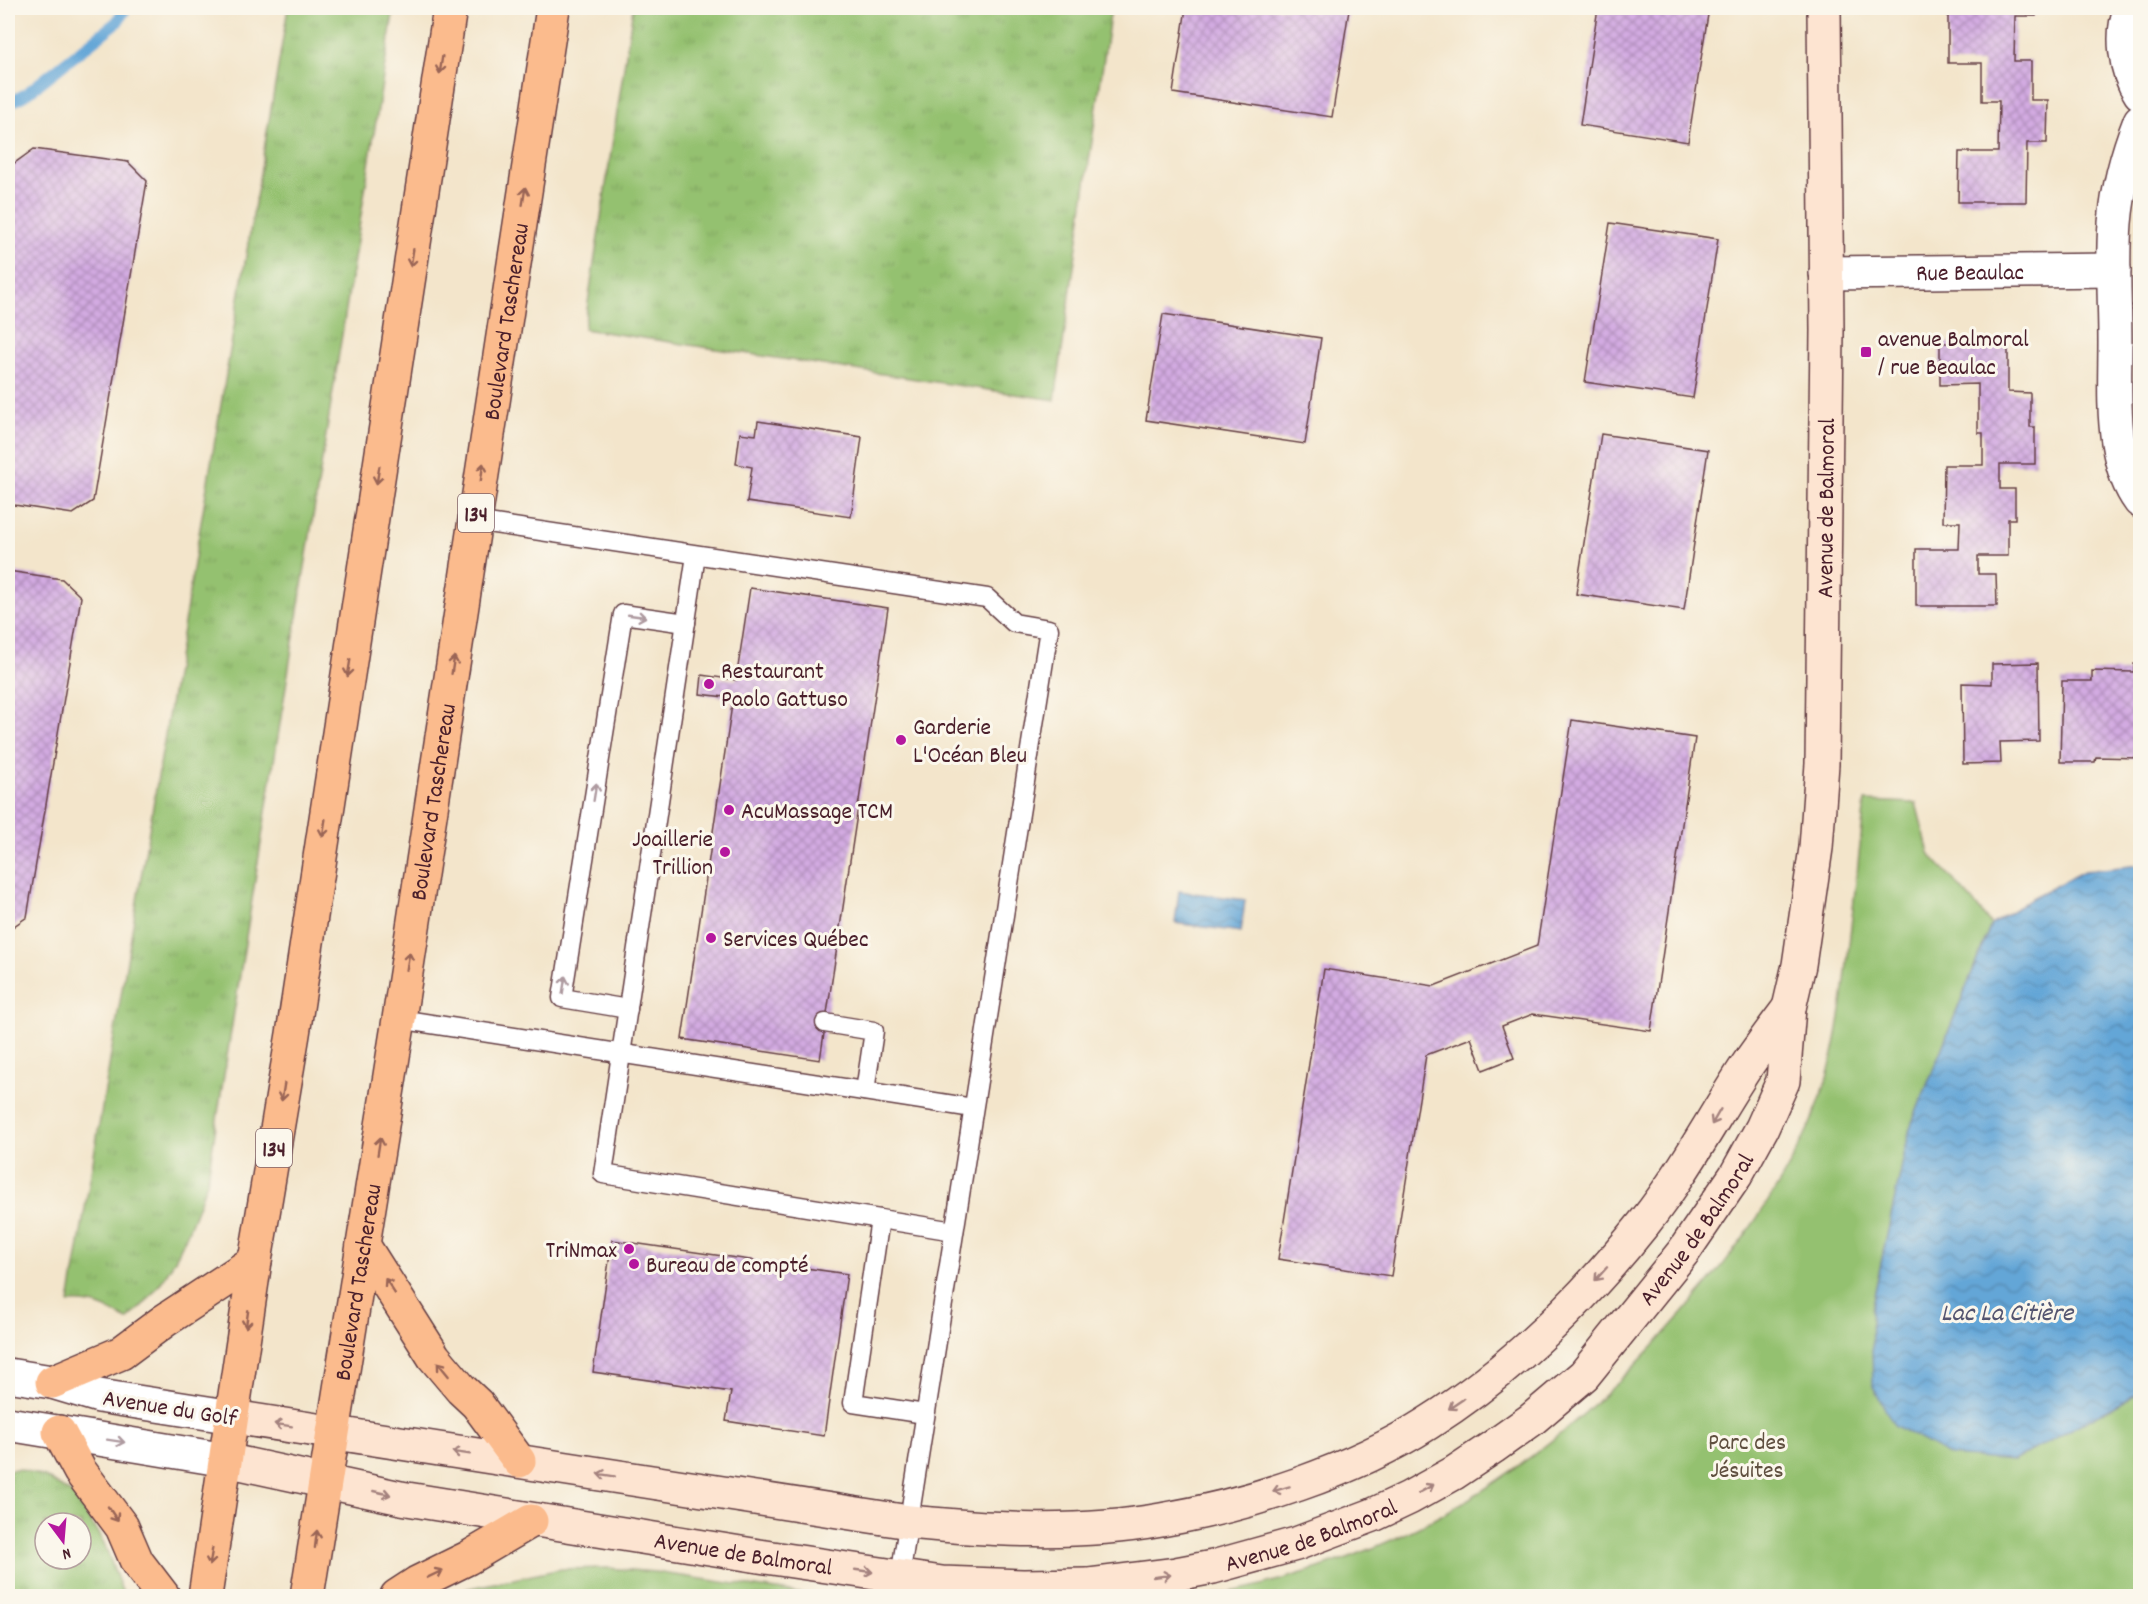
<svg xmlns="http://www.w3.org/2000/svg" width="2148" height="1604" font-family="Dekko,sans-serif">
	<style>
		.grass { fill: url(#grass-tufts); stroke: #6f704e; stroke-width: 1.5; fill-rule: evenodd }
		.green { fill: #94c170; stroke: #6f704e; stroke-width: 1.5 }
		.water { fill: url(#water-waves); stroke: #566281; stroke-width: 1.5 }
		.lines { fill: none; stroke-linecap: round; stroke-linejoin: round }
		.stream { stroke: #63a6d7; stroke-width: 12 }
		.building { fill: url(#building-cross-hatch) }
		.lane-casing { stroke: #633d43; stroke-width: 21 }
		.street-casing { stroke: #633d43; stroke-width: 36 }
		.secondary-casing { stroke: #633d43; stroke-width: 36 }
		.primary-casing { stroke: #633d43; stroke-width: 36 }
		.lane { stroke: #fff; stroke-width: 18 }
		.street { stroke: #fff; stroke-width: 33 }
		.secondary { stroke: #fde4d1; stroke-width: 33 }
		.primary { stroke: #fbbb8d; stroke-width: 33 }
		.oneway { stroke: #9a6557 }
		.oneway2 { stroke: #ae9aa0 }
		.oneway3 { stroke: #a4827e }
		.poi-dot { fill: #b5179e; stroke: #fbf7ec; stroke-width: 2 }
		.labels { text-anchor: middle; stroke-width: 6; stroke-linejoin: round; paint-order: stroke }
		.shield { fill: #fbf7ec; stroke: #7f6065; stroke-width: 1.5 }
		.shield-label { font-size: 22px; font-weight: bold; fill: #4a1f2b }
		.street-label { font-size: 24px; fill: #4a1f2b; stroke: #fbf7ec }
		.poi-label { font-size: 24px; fill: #4a1f2b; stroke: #fbf7ec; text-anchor: start }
		.park-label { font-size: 24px; fill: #605040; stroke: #fbf7ec }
		.water-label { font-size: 26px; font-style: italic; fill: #545570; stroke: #fbf7ec }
	</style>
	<defs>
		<pattern id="grass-tufts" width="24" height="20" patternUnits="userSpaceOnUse" patternTransform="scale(1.5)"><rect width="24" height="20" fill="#94c170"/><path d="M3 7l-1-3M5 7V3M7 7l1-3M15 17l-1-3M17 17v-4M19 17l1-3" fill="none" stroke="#81a561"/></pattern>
		<pattern id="water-waves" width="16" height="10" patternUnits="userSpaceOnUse" patternTransform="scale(1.5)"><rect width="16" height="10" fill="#63a6d7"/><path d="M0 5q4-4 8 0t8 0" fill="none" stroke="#5487af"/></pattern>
		<pattern id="building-cross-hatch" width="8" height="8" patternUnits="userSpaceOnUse" patternTransform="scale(1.5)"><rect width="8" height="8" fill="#d3abe2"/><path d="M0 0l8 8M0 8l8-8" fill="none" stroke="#ad8bb7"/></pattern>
	</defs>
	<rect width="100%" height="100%" fill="#fbf7ec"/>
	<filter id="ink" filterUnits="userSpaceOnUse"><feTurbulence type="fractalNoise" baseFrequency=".0167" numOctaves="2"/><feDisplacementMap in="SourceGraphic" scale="12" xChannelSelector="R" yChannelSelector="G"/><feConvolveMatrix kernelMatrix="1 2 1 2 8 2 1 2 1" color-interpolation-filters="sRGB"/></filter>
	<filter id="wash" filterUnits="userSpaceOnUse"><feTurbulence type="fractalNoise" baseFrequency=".008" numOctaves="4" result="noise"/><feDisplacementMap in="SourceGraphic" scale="24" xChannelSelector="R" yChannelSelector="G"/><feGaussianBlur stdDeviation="1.35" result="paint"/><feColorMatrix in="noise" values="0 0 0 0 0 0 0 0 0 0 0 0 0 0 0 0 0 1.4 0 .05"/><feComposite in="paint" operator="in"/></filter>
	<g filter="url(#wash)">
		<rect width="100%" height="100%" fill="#f3e5cb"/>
		<g class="grass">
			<path d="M288,8H394L207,1182C188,1235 171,1283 127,1320C108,1308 92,1301 69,1303Z"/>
			<polygon points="633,8 1111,8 1055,400 584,329"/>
			<path d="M19,1469L45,1477L74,1495L104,1543L124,1596H8V1470ZM45,1523H81V1559H45Z"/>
		</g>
		<g class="green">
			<path d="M1865,801L1916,803L1929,853L1976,905L1991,925L1910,1128L1871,1310L2013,1461L2140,1392V1596H1214C1281,1582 1359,1558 1421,1526C1533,1468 1627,1383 1706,1286C1754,1228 1806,1151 1827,1078C1840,1032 1845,983 1850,935C1855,890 1860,845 1865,801Z"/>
			<polygon points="607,1568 655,1572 817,1596 450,1596 461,1590 561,1569"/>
		</g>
		<g class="water">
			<polygon points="2140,865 2140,1392 2013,1461 1950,1456 1894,1425 1873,1387 1871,1310 1910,1128 1991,925 2032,898 2084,871"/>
			<polygon points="1179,891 1245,900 1241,932 1175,923"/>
		</g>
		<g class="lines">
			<polyline class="stream" points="8,104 26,94 117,22 126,8"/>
		</g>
		<g id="blocks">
			<g class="building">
				<polygon points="1186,8 1330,8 1349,10 1332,117 1173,93"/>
				<polygon points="1598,8 1709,8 1688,142 1580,125"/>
				<polygon points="1948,8 2036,8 2036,16 2015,16 2014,61 2031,61 2031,100 2048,100 2047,143 2027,143 2026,202 1958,202 1959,152 1998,152 1999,101 1982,101 1982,63 1948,63"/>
				<polygon points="34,149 128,162 147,181 93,501 73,514 8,504 8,195 12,165"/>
				<polygon points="1610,223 1718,239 1693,398 1585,382"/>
				<polygon points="1163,314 1321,338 1305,444 1146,420"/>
				<polygon points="1940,343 2008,343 2008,392 2030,393 2030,427 2035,427 2035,464 2000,464 2000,489 2015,489 2015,519 2008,519 2008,556 1978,556 1978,574 1996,574 1997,606 1916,606 1916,549 1959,549 1960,522 1943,522 1944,465 1983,465 1983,433 1978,433 1978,384 1940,385"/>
				<polygon points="758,421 862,437 851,517 747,502 752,467 736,464 740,433 756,435"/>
				<polygon points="1601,434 1708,450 1684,610 1576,594"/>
				<polygon points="8,571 62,579 81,597 27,917 8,930"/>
				<polygon points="750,588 888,608 820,1060 682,1039 733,698 700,694 701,685 702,675 736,680"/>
				<polygon points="2038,663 2039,741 2000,742 2001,763 1963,764 1962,683 1992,684 1992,664"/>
				<polygon points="2134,664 2140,664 2140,758 2096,757 2095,762 2060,762 2062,681 2092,681 2092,671 2134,672"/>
				<polygon points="1572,720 1695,738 1651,1031 1533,1014 1502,1026 1514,1058 1483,1070 1471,1038 1426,1055 1391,1276 1278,1259 1324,969 1434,986 1537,946"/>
				<polygon points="612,1240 847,1274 824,1436 726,1421 731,1392 593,1372"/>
			</g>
		</g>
	</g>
	<g filter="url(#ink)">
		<use href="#blocks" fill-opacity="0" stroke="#633d43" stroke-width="1.5"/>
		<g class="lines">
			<g class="lane-casing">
				<g id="lane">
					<polyline points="474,521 987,598 1014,623 1049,629 900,1577"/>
					<polyline points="696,555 603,1174 954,1231"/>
					<polyline points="628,1009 562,998 623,614 686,623"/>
					<polyline points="399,1019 973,1108"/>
					<polyline points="825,1023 874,1031 865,1091"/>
					<polyline points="880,1219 853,1403 925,1414"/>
				</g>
			</g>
			<g class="street-casing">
				<g id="street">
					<path d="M2131,8C2120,33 2125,71 2140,93"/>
					<path d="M2140,121C2127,154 2118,188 2115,223C2112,262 2115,302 2115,342C2115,375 2113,409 2118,442C2121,461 2128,485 2140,501"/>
					<path id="s1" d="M1826,273L2114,270"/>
					<polyline points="8,1375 52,1382 99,1396 233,1417"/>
					<polyline points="8,1424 226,1460"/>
				</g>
			</g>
			<g class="secondary-casing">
				<g id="secondary">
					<path d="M233,1417L909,1522C992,1530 1078,1535 1161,1520C1249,1505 1353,1471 1428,1423C1512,1370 1584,1299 1645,1222C1683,1174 1711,1121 1744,1070C1758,1049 1774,1028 1789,1008"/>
					<path id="s2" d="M226,1460L401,1498L759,1556L942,1583L1023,1586L1088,1585L1176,1574L1213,1567L1296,1544L1373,1515L1409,1498L1454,1473L1493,1447L1531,1420L1584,1375L1684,1251L1736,1175L1762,1128L1783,1081L1789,1008L1799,965L1816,848L1822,764L1827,331L1824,8"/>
				</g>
			</g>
			<g class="primary-casing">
				<g id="primary">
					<polyline points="363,1245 434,1357 461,1389 477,1404 519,1461"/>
					<polyline points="52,1382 121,1353 164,1321 255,1261"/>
					<polyline points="59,1432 80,1471 122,1527 137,1562 163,1596"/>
					<polyline points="205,1596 255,1261 293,1034 450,8"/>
					<path id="s3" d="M307,1596L399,1019L553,8"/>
					<polyline points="397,1596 417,1583 468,1558 531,1521"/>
				</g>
			</g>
			<use href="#lane" class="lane"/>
			<use href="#street" class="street"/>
			<use href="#secondary" class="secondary"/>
			<use href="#primary" class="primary"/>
		</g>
		<defs><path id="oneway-shaft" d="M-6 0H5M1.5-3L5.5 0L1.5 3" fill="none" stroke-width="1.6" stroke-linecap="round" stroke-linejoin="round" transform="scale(1.5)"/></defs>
		<g class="oneway">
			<use href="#oneway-shaft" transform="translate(441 65) rotate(99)"/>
			<use href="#oneway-shaft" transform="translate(524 196) rotate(-81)"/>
			<use href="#oneway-shaft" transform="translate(412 258) rotate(99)"/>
			<use href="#oneway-shaft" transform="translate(482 472) rotate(-82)"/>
			<use href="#oneway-shaft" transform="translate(378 475) rotate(99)"/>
			<use href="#oneway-shaft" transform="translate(453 665) rotate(-81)"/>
			<use href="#oneway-shaft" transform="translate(349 668) rotate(99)"/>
			<use href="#oneway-shaft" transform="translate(324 828) rotate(99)"/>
			<use href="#oneway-shaft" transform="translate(408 961) rotate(-81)"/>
			<use href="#oneway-shaft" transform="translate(283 1092) rotate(99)"/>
			<use href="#oneway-shaft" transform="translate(379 1146) rotate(-81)"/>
			<use href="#oneway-shaft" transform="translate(390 1286) rotate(-123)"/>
			<use href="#oneway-shaft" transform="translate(247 1319) rotate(98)"/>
			<use href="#oneway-shaft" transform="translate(443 1369) rotate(-129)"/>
			<use href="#oneway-shaft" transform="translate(113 1514) rotate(56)"/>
			<use href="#oneway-shaft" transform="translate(316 1539) rotate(-83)"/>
			<use href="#oneway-shaft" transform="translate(211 1557) rotate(99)"/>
			<use href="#oneway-shaft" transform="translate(435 1574) rotate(-26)"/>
		</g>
		<g class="oneway2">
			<use href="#oneway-shaft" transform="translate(637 616) rotate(8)"/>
			<use href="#oneway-shaft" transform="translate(595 792) rotate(-81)"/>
			<use href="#oneway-shaft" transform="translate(564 985) rotate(-81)"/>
			<use href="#oneway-shaft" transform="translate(116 1441) rotate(9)"/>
		</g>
		<g class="oneway3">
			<use href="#oneway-shaft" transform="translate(1716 1117) rotate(120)"/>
			<use href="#oneway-shaft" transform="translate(1601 1274) rotate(132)"/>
			<use href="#oneway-shaft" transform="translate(1456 1404) rotate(146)"/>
			<use href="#oneway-shaft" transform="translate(283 1425) rotate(-171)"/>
			<use href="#oneway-shaft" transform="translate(461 1453) rotate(-171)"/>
			<use href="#oneway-shaft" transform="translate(606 1475) rotate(-171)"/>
			<use href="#oneway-shaft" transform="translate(1281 1489) rotate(163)"/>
			<use href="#oneway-shaft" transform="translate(1426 1489) rotate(-29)"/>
			<use href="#oneway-shaft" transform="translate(382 1493) rotate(13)"/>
			<use href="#oneway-shaft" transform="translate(864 1571) rotate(8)"/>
			<use href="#oneway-shaft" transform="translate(1162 1576) rotate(-7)"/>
		</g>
	</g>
	<g class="poi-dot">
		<rect x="1860" y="346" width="12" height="12" rx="3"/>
		<circle cx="709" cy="684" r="6"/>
		<circle cx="901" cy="740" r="6"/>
		<circle cx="729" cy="810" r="6"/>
		<circle cx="725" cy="852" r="6"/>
		<circle cx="711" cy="938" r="6"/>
		<circle cx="629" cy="1249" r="6"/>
		<circle cx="634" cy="1264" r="6"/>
	</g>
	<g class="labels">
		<g class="shield">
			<rect x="458" y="494" width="36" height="38" rx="4.5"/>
			<rect x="256" y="1129" width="36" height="38" rx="4.5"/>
		</g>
		<g class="shield-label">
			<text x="476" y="521">134</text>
			<text x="274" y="1156">134</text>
		</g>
		<g class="street-label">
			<text dy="8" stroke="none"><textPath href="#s1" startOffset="144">Rue Beaulac</textPath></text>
			<text dy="8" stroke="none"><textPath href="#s3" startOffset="1290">Boulevard Taschereau</textPath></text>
			<text dy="8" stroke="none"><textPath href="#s2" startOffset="2354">Avenue de Balmoral</textPath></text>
			<text dy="8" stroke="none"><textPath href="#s3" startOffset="804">Boulevard Taschereau</textPath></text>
			<text dy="8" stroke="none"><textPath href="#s2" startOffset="1606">Avenue de Balmoral</textPath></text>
			<text dy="8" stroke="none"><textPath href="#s3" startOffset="318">Boulevard Taschereau</textPath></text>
			<text transform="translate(170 1407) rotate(9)" y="8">Avenue du Golf</text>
			<text dy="8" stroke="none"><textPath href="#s2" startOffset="1102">Avenue de Balmoral</textPath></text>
			<text dy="8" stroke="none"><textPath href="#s2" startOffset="526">Avenue de Balmoral</textPath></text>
		</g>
		<g class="poi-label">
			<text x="1878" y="346">avenue Balmoral<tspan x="1878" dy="28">/ rue Beaulac</tspan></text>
			<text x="721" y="678">Restaurant<tspan x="721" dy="28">Paolo Gattuso</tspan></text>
			<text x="913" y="734">Garderie<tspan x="913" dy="28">L'Océan Bleu</tspan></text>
			<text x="741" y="818">AcuMassage TCM</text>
			<text x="713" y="846" text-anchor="end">Joaillerie<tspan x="713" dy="28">Trillion</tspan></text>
			<text x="723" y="946">Services Québec</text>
			<text x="617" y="1257" text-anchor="end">TriNmax</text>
			<text x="646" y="1272">Bureau de compté</text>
		</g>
		<g class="park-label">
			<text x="1747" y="1449">Parc des<tspan x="1747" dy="28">Jésuites</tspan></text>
		</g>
		<g class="water-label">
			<text x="2007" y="1320">Lac La Citière</text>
		</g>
	</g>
	<rect width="2148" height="1604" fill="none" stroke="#fbf7ec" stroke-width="30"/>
	<g transform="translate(63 1541) rotate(164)"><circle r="28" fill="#fbf7ec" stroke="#b4a19f" stroke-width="1.5"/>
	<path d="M0-4.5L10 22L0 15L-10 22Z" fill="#b5179e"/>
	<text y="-9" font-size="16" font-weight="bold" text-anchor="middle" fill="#4a1f2b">N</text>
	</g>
</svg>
